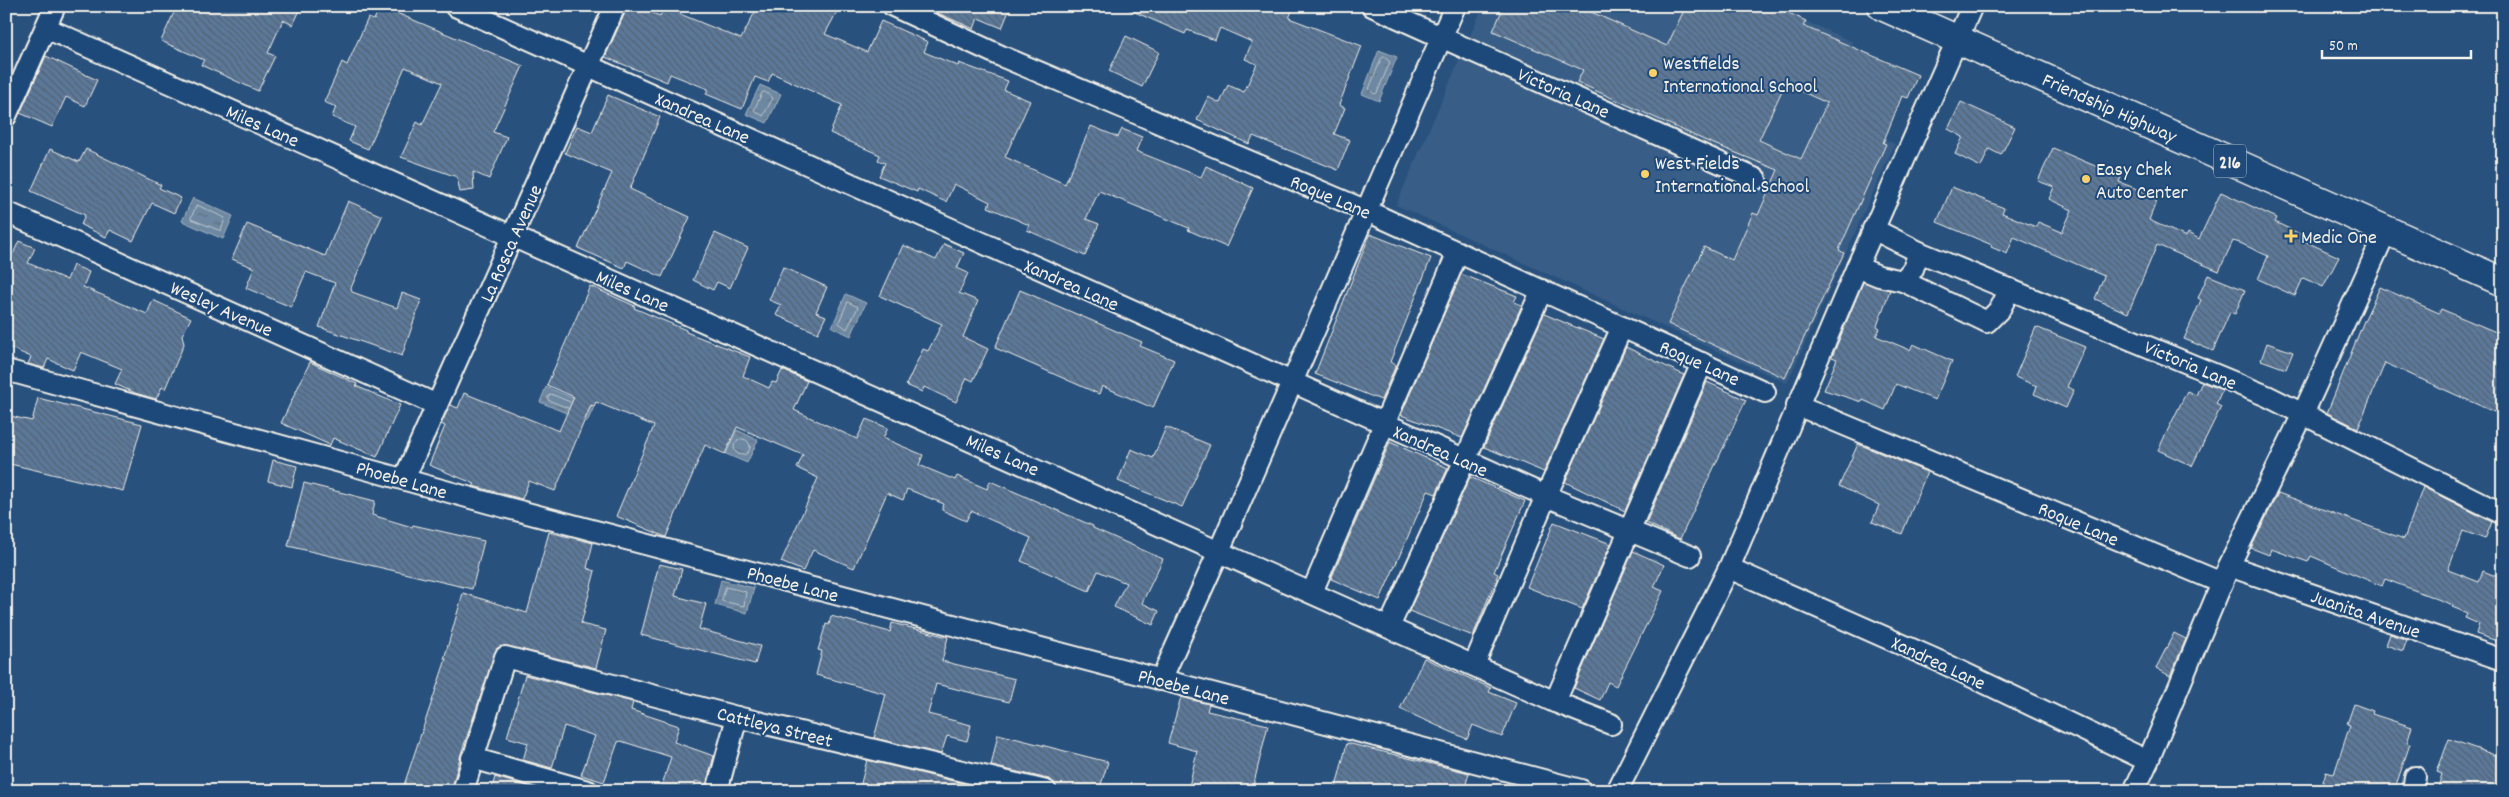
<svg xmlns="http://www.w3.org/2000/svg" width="2509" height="797" font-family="Dekko,sans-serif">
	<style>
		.built { fill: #375d86 }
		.water { fill: url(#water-ripples); stroke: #a4b2be }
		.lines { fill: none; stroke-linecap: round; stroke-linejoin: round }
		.shore { stroke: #bec7cc; stroke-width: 1 }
		.building { fill: url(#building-back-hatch); stroke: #f4f1e8; fill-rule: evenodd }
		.street-casing { stroke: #f4f1e8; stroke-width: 24 }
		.primary-casing { stroke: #f4f1e8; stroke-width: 31 }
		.street { stroke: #1f4a7a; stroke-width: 20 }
		.primary { stroke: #1f4a7a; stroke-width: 28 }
		.poi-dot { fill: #ffd166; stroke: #1f4a7a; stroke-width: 2 }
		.labels { text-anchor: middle; stroke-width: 4; stroke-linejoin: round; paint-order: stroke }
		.shield { fill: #1f4a7a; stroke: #b4bfc7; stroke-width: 1 }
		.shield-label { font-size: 19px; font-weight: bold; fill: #f4f1e8 }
		.poi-label { font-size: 20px; fill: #f4f1e8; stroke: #1f4a7a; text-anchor: start }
		.street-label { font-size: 20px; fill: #f4f1e8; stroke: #1f4a7a }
	</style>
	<defs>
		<pattern id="water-ripples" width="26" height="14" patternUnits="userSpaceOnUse" patternTransform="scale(1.25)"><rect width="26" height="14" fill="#6e88a2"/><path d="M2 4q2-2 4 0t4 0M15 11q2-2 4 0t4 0" fill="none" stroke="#5f6e7d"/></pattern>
		<pattern id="building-back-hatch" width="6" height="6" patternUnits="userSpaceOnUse" patternTransform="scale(1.25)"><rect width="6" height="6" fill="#5b7899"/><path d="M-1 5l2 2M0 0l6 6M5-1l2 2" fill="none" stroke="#536274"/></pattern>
	</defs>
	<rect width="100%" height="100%" fill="#28517e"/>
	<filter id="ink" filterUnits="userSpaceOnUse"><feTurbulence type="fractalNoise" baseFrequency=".02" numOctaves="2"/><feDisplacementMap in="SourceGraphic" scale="10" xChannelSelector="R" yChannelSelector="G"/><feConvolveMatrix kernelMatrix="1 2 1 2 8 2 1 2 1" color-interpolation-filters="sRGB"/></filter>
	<g filter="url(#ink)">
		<polygon class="built" points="1483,6 1772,6 1853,42 1826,111 1895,144 1787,383 1396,205"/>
		<g class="water">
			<polygon points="1379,50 1397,57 1379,101 1362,94"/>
			<polygon points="760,85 781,94 767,123 746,114"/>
			<polygon points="193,198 233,216 223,239 182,221"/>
			<polygon points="846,294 866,303 851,336 832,327"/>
			<polygon points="546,387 594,407 587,422 540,402"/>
			<polygon points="737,430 758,440 747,463 726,454"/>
			<polygon points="721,580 754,588 747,613 715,605"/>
		</g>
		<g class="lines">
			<g class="shore">
				<polygon points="1384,57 1390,62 1377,93 1374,94 1369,89 1381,59"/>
				<polygon points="765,92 773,98 763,116 754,110 762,93"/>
				<polygon points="197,205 225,218 221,231 191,219"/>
				<polygon points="848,302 858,307 847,329 839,323"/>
				<polyline points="568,408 548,400 548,396 551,394 570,402"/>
				<circle cx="742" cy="447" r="8"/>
				<polygon points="726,587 746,592 744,606 722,601"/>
			</g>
		</g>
		<g class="building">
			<polygon points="177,6 302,6 293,25 283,20 268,53 275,56 258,91 201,65 204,60 161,41"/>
			<polygon points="380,6 523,66 493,132 507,137 489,179 473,172 474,190 460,192 457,177 401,157 417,122 422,125 442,83 405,67 368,149 349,141 355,127 332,117 336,107 324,102 342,62 347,65 368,18 374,20"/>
			<polygon points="628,6 635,6 660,16 664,6 683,6 680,14 741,39 758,6 840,6 825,34 867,52 881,21 928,42 924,52 958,66 959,63 1008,81 1004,90 1030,101 1005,157 1065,184 1091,126 1118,137 1122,129 1142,137 1136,151 1201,177 1206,166 1253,188 1226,247 1188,230 1189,228 1099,191 1086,219 1099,224 1085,256 1027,230 1029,225 988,207 990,202 954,184 946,202 918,189 917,192 879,176 885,163 878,160 880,155 830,133 842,105 772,73 768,82 755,77 742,109 706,94 708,89 670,74 667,82 605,57"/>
			<polygon points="922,6 1011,6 1002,28 978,18 974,29"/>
			<polygon points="1121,6 1294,6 1289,18 1362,46 1339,105 1345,108 1334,134 1350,140 1338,170 1253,136 1249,144 1197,120 1208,97 1220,103 1228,85 1244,92 1257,64 1245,59 1252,42 1220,28 1215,40 1187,30 1185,34"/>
			<path d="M1504,6H1578L1667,46L1686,6H1696L1707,12L1710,6H1774L1806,21L1803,26L1918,75L1908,98L1902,96L1883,143L1886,144L1839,250L1844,253L1785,378L1668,324L1704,247L1732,260L1753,213L1758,215L1778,170L1704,140L1577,82L1583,70L1493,31ZM1785,84L1827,103L1801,159L1759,140Z"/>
			<polygon points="1126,36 1159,52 1142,87 1109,71"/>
			<polygon points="46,56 97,80 85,106 66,97 52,127 20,113"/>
			<polygon points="608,95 660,117 630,189 690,217 662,277 627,261 624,268 578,248 612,173 565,153 577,126 592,132"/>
			<polygon points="1961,102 2015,127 2001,155 1989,149 1981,167 1955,154 1963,137 1948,129"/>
			<polygon points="2053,148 2121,177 2119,182 2158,197 2149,220 2186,237 2188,233 2199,239 2221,192 2277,218 2275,222 2302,235 2300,239 2339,257 2323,287 2303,278 2295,296 2258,279 2268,256 2240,243 2233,241 2219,271 2157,245 2128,313 2095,299 2104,276 2014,237 2007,254 1991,247 1992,245 1937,222 1952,187 2004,208 2002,213 2036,227 2038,222 2062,232 2072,210 2049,199 2054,187 2038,181"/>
			<polygon points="50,149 79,162 86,149 161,185 159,188 181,198 174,213 152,203 133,241 110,230 106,237 81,225 85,215 31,191"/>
			<polygon points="348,201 382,216 351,288 352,292 397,308 402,293 421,300 402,356 319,327 335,283 306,272 291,307 246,288 254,268 232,259 247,224 325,256"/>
			<polygon points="715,233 748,248 730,288 717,282 713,290 693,280"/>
			<polygon points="1370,234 1431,258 1390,362 1396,365 1381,400 1315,374"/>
			<polygon points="19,241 35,248 28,263 67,280 73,265 89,272 83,287 147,314 153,300 191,318 182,335 184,344 165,389 162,387 156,399 135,393 115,384 122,369 81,352 73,370 48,359 44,368 28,364 31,357 6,346 6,254 12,256"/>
			<polygon points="944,244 964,253 957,268 968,273 959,293 978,301 963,337 988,349 973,381 967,378 956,402 924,387 922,392 906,385 923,349 928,351 942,324 880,296 903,245 936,260"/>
			<polygon points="783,267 827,287 816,312 826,316 818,333 776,315 781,305 769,300"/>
			<polygon points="1461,274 1517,296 1514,302 1522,305 1462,438 1401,415"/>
			<polygon points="2208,275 2245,290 2235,314 2230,312 2213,351 2184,339 2201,300 2198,298"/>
			<polygon points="1863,282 1890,290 1877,326 1880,328 1876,336 1910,350 1913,344 1952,361 1935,400 1896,384 1885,410 1863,400 1862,402 1824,390 1837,359 1832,357"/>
			<polygon points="590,286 635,306 634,308 686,330 686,332 750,357 743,376 769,388 772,382 776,383 782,370 807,381 794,410 857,439 866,419 888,428 883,438 923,455 919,465 955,480 957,476 987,489 990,481 1093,526 1093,528 1163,559 1142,603 1159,611 1153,625 1114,607 1126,583 1098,571 1089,591 1021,561 1031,538 971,511 966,521 942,510 944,504 907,489 903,500 887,493 854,568 813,550 803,571 781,562 818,478 797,468 803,455 737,427 725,454 705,445 666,537 616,516 654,426 596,402 594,406 591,405 555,491 529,481 522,499 473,486 475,484 429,465 445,426 441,424 450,405 458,408 464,393 559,431 574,397 547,385"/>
			<polygon points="2380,287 2439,313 2441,309 2503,335 2503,416 2385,363 2358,428 2327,413 2364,321"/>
			<polygon points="1020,290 1142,342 1140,346 1174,360 1153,408 1102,386 1099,394 995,348"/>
			<polygon points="1544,314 1604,339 1544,472 1484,447"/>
			<polygon points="2036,327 2085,347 2067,387 2074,390 2066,408 2034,394 2037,386 2015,377"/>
			<polygon points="2267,343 2293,352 2286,369 2261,360"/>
			<polygon points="1626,347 1684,375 1625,511 1565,482"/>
			<polygon points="310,362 357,384 356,386 400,405 377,457 333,438 330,445 281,423"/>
			<polygon points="1707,382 1746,400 1680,539 1646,523"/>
			<polygon points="2202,382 2222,390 2216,404 2221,407 2192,466 2158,450 2187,391 2196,395"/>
			<polygon points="38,398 142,424 123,491 6,463 6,415 32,421"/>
			<polygon points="1166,427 1210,445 1182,507 1118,481 1131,449 1153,458"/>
			<polygon points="1390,442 1448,468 1436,494 1428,491 1380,600 1331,579"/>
			<polygon points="1858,444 1927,472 1902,534 1872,522 1879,505 1839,486"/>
			<polygon points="273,460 297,466 292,487 268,481"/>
			<polygon points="1470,477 1525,501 1494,572 1498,574 1473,636 1409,611"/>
			<polygon points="304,483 375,501 372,515 412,527 413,525 484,541 472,589 288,546"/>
			<polygon points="2423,487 2492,522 2485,539 2463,531 2448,570 2479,582 2483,571 2503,579 2503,643 2476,634 2479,624 2465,618 2467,613 2452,607 2453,605 2385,579 2382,586 2311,556 2308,562 2271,549 2269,555 2251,548 2278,493 2404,539"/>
			<polygon points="1554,522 1611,544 1582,609 1527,587"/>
			<polygon points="549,532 593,543 587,568 595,571 581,624 606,630 596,668 508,646 497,648 461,754 451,791 402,791 446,659 444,659 463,593 527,613"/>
			<polygon points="1633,551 1664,565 1654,587 1663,591 1616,686 1608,682 1600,700 1574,688"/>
			<polygon points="659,564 682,569 675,596 706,604 699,629 760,646 755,664 641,635"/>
			<polygon points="831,616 890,632 892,623 948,637 942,661 1015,679 1009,702 936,684 928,714 971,725 967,741 947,736 941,754 874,738 886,694 816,675 822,651 818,650 826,624 829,625"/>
			<polygon points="2174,633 2186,639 2170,676 2156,668"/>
			<polygon points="2390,634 2407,640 2403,651 2386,645"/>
			<polygon points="1424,658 1491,688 1489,692 1516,703 1502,737 1473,725 1467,739 1400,709"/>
			<polygon points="525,675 633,702 631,710 679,726 674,742 714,756 706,785 696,781 693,791 660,791 671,757 621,741 618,742 604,782 581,775 595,736 564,726 552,768 523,760 528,743 507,737"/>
			<polygon points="1181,697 1209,704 1207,711 1268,725 1252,791 1188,791 1197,751 1168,743"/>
			<polygon points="2354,704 2373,711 2372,714 2412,727 2407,743 2410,744 2394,791 2320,791 2326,772 2334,774 2350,725 2347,724"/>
			<polygon points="998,734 1108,762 1099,791 1058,791 1054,783 1049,779 991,766"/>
			<polygon points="2449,739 2503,758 2503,781 2499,791 2437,791 2442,774 2437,772"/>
			<polygon points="1347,743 1469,773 1464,791 1335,791"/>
			<polygon points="867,760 994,791 859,791"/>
			<polygon points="495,777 544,791 491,791"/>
		</g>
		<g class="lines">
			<g class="street-casing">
				<g id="street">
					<polyline points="455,6 1546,496 1690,556"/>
					<polyline points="893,6 1001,56 1367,211 1765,392"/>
					<polyline points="1372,6 1756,179"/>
					<polyline points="46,28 1555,702 1611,724"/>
					<polyline points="6,116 55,6"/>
					<polyline points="6,212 437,405"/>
					<polyline points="1873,229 1919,252 2267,396 2503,514"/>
					<polyline points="1857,267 1879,276 1903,281 1913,269 1919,252"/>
					<polyline points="1903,281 1987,322 2000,309 2010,289"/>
					<polyline points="6,370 489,503 1581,790"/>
					<polyline points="1797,405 2222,583"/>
					<polyline points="404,479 615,6"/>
					<polyline points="2229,566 2503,660"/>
					<polyline points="1729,568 1941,662 2148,761"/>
					<polyline points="1312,592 1458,252"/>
					<polyline points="1389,627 1542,290"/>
					<polyline points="1474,665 1546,496 1622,327"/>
					<polyline points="1161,680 1219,551 1455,6"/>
					<polyline points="1555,702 1702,363"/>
					<polyline points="472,758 588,791"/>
					<polyline points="463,791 505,657 737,717 1046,791"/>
					<polyline points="717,791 737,717"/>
					<polyline points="1617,791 1729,568 1857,267 1972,6"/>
					<polyline points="2134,791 2148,761 2229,566 2302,416 2386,231"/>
					<polyline points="2413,791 2415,777"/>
				</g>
			</g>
			<g class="primary-casing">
				<polyline id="primary" points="1882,6 2503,282"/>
			</g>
			<use href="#street" class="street"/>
			<use href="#primary" class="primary"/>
		</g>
	</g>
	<g class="poi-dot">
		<circle cx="1653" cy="73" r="5"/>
		<circle cx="1645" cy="174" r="5"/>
		<circle cx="2086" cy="179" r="5"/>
		<path d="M2288.5 228.5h5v5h5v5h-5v5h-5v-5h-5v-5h5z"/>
	</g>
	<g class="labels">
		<rect class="shield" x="2214" y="144.5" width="32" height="33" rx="4"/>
		<g class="shield-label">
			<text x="2230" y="168">216</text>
		</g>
		<g class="poi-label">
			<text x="1663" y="69">Westfields<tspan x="1663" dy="23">International School</tspan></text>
			<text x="1655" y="169">West Fields<tspan x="1655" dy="23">International School</tspan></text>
			<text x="2096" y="175">Easy Chek<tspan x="2096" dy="23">Auto Center</tspan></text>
			<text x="2301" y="243">Medic One</text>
		</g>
		<g class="street-label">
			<text transform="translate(1564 92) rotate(24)" y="7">Victoria Lane</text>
			<text transform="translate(2110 107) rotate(24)" y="7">Friendship Highway</text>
			<text transform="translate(703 117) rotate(24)" y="7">Xandrea Lane</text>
			<text transform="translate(263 125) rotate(24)" y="7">Miles Lane</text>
			<text transform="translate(1331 196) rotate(23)" y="7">Roque Lane</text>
			<text transform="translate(510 243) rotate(-66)" y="7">La Rosca Avenue</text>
			<text transform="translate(1072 284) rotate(24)" y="7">Xandrea Lane</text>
			<text transform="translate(633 290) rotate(24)" y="7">Miles Lane</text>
			<text transform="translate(222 308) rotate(24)" y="7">Wesley Avenue</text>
			<text transform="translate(1700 362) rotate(24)" y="7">Roque Lane</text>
			<text transform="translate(2191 364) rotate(23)" y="7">Victoria Lane</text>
			<text transform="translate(1441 450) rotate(24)" y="7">Xandrea Lane</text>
			<text transform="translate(1003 454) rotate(24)" y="7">Miles Lane</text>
			<text transform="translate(402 479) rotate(16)" y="7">Phoebe Lane</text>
			<text transform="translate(2079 523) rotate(23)" y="7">Roque Lane</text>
			<text transform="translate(793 583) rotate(15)" y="7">Phoebe Lane</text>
			<text transform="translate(2366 613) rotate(19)" y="7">Juanita Avenue</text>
			<text transform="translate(1939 662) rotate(25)" y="7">Xandrea Lane</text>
			<text transform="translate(1184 686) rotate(15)" y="7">Phoebe Lane</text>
			<text transform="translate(775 726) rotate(14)" y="7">Cattleya Street</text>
		</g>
	</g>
	<rect width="2509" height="797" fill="none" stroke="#1f4a7a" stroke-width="25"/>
	<rect x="12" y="12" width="2484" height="772" fill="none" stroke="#f4f1e8" stroke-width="2" filter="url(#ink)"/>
	<path d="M2322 50v8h149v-8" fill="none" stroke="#f4f1e8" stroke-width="2.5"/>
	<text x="2329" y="50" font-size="15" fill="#f4f1e8" stroke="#1f4a7a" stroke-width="4" paint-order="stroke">50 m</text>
</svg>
